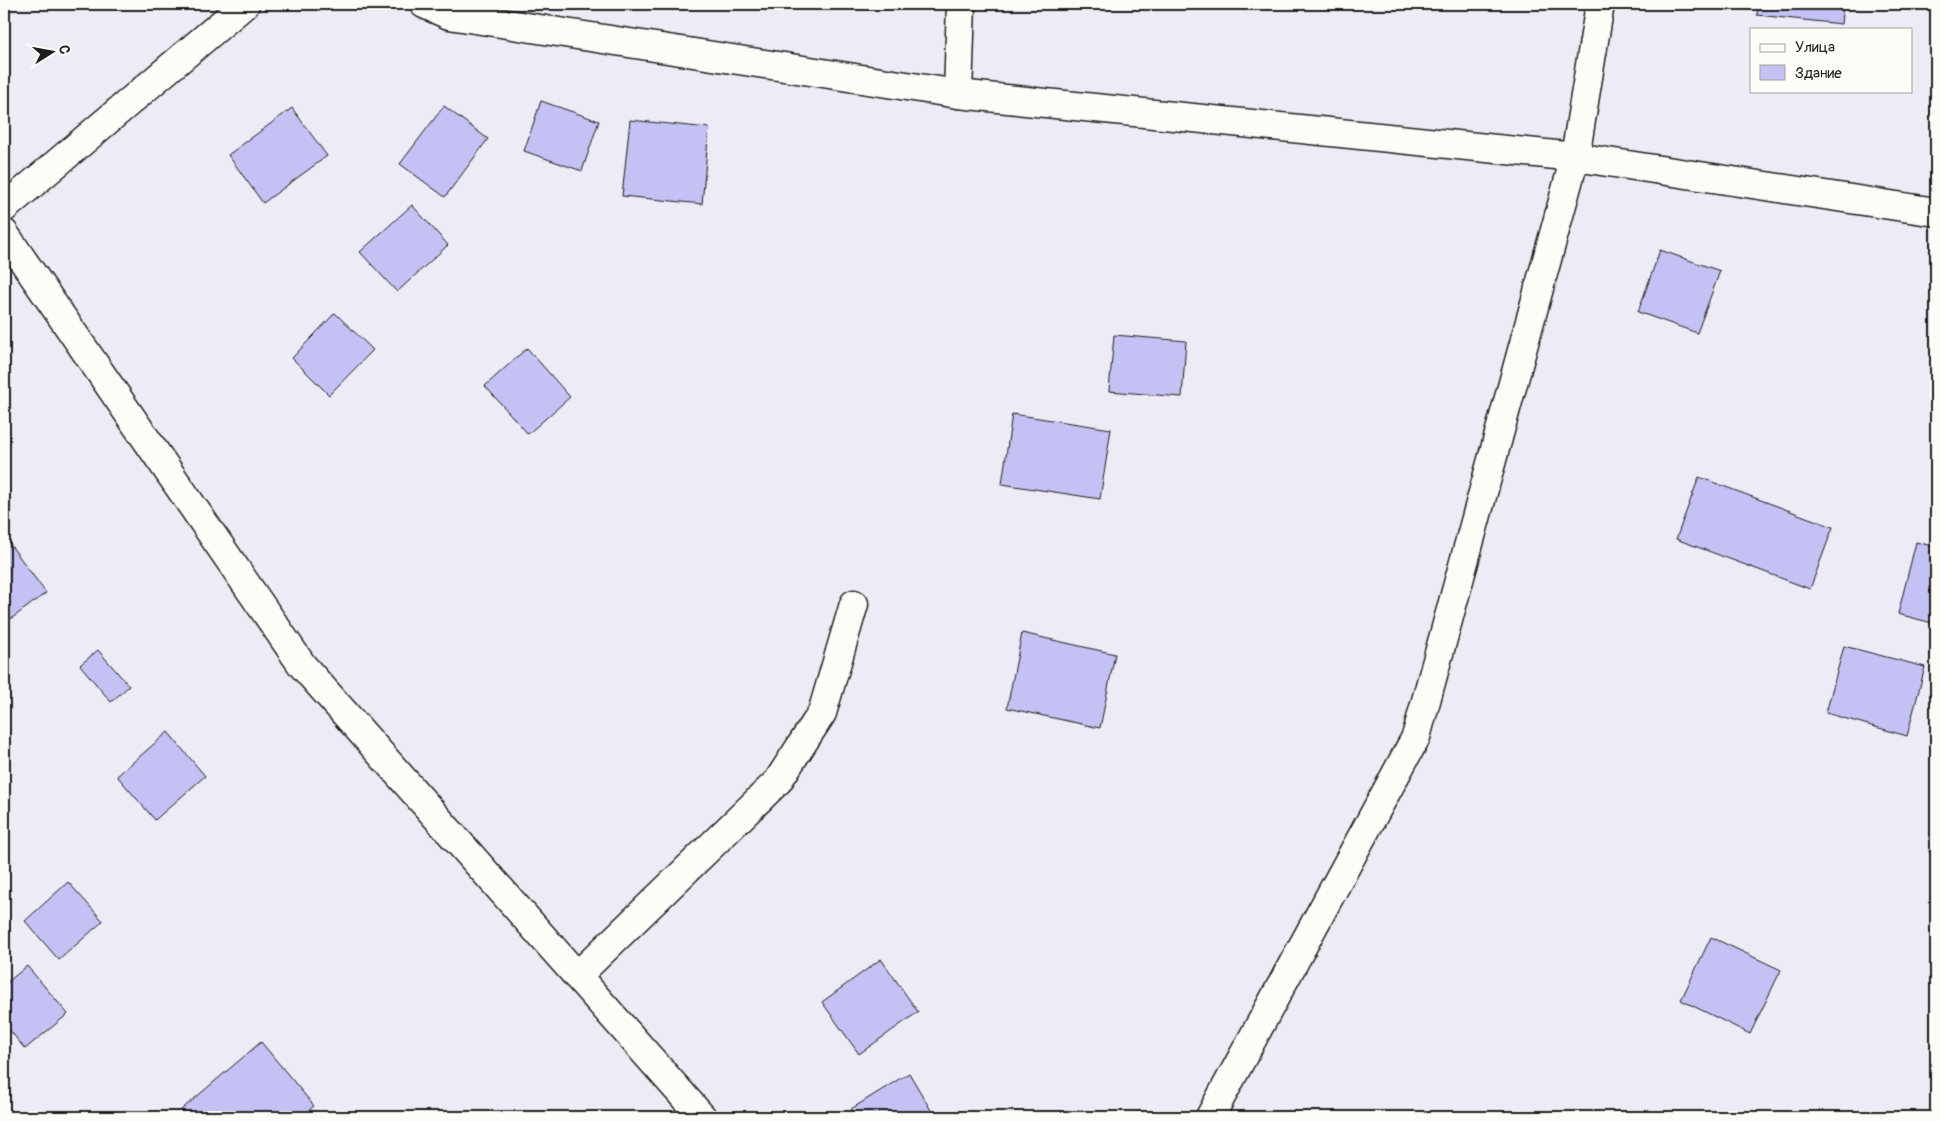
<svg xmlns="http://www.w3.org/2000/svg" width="1940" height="1121" font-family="Pangolin,sans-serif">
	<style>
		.building { fill: #c4c2f4; stroke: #1c1c1c }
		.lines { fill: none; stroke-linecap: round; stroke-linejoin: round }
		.street-casing { stroke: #1c1c1c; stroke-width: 31 }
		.secondary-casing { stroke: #1c1c1c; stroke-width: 31 }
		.street { stroke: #fdfcf7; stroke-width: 28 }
		.secondary { stroke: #fdfcf7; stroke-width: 28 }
	</style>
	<rect width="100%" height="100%" fill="#ecebf6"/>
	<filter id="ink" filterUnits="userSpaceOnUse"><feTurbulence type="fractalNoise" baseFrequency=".02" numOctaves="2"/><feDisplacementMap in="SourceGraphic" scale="10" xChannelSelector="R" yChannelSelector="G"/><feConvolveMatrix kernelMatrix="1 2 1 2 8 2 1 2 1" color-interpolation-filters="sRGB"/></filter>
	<g filter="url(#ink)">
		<g class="building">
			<polygon points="1758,4 1843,4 1841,24 1757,15"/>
			<polygon points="541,101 599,121 582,171 524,151"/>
			<polygon points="444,106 488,139 445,197 400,164"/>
			<polygon points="292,108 327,156 263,203 228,155"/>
			<polygon points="630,120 709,128 702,204 622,196"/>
			<polygon points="412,205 448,245 397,292 360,252"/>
			<polygon points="1660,250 1720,271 1697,333 1638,312"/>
			<polygon points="335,313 373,350 329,395 292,358"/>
			<polygon points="1114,335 1186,341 1182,397 1109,391"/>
			<polygon points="527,348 570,397 528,434 485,386"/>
			<polygon points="1012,414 1111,429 1100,499 1002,484"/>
			<polygon points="1699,477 1833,527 1810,589 1676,539"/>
			<polygon points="4,536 46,593 4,624"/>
			<polygon points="1916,542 1936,547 1936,624 1898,614"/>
			<polygon points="1022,633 1115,654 1100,728 1007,708"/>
			<polygon points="1844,646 1925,667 1907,736 1826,713"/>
			<polygon points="98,650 129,686 111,702 80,665"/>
			<polygon points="168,732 205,776 155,820 117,776"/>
			<polygon points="68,882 103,921 59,960 25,921"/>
			<polygon points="1711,937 1781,970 1750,1034 1681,1000"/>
			<polygon points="881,959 918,1012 859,1054 822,1002"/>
			<polygon points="27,966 68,1014 25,1049 4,1023 4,985"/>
			<polygon points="261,1042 314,1106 301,1117 187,1117 181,1110"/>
			<polygon points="909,1073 935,1117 856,1117 851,1109"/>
		</g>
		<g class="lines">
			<g class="street-casing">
				<g id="street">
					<polyline points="424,4 449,15 958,94 1575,157 1936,212"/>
					<polyline points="958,94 961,4"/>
					<polyline points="4,208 245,4"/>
					<polyline points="4,233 302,665 702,1117"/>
					<polyline points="577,976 778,781 822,713 854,604"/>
				</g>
			</g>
			<g class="secondary-casing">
				<polyline id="secondary" points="1210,1117 1416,737 1575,157 1600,4"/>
			</g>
			<use href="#street" class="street"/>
			<use href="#secondary" class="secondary"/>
		</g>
	</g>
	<rect width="1940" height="1121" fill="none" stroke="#fdfcf7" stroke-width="20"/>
	<rect x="10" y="10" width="1920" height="1101" fill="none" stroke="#1c1c1c" stroke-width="2" filter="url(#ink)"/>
	<rect x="1750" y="28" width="162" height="65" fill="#fdfcf7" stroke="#a3a29f"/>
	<rect x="1760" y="44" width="25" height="8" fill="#fdfcf7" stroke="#a3a29f"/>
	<text x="1795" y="52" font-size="15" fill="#1c1c1c">Улица</text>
	<rect x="1760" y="65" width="25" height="15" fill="#c4c2f4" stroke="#a3a29f"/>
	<text x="1795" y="78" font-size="15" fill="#1c1c1c">Здание</text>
	<g transform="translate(52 52) rotate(79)" stroke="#fdfcf7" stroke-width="4" paint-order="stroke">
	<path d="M0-4L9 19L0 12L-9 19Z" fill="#1c1c1c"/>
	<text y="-8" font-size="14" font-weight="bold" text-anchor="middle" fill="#1c1c1c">С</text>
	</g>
</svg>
